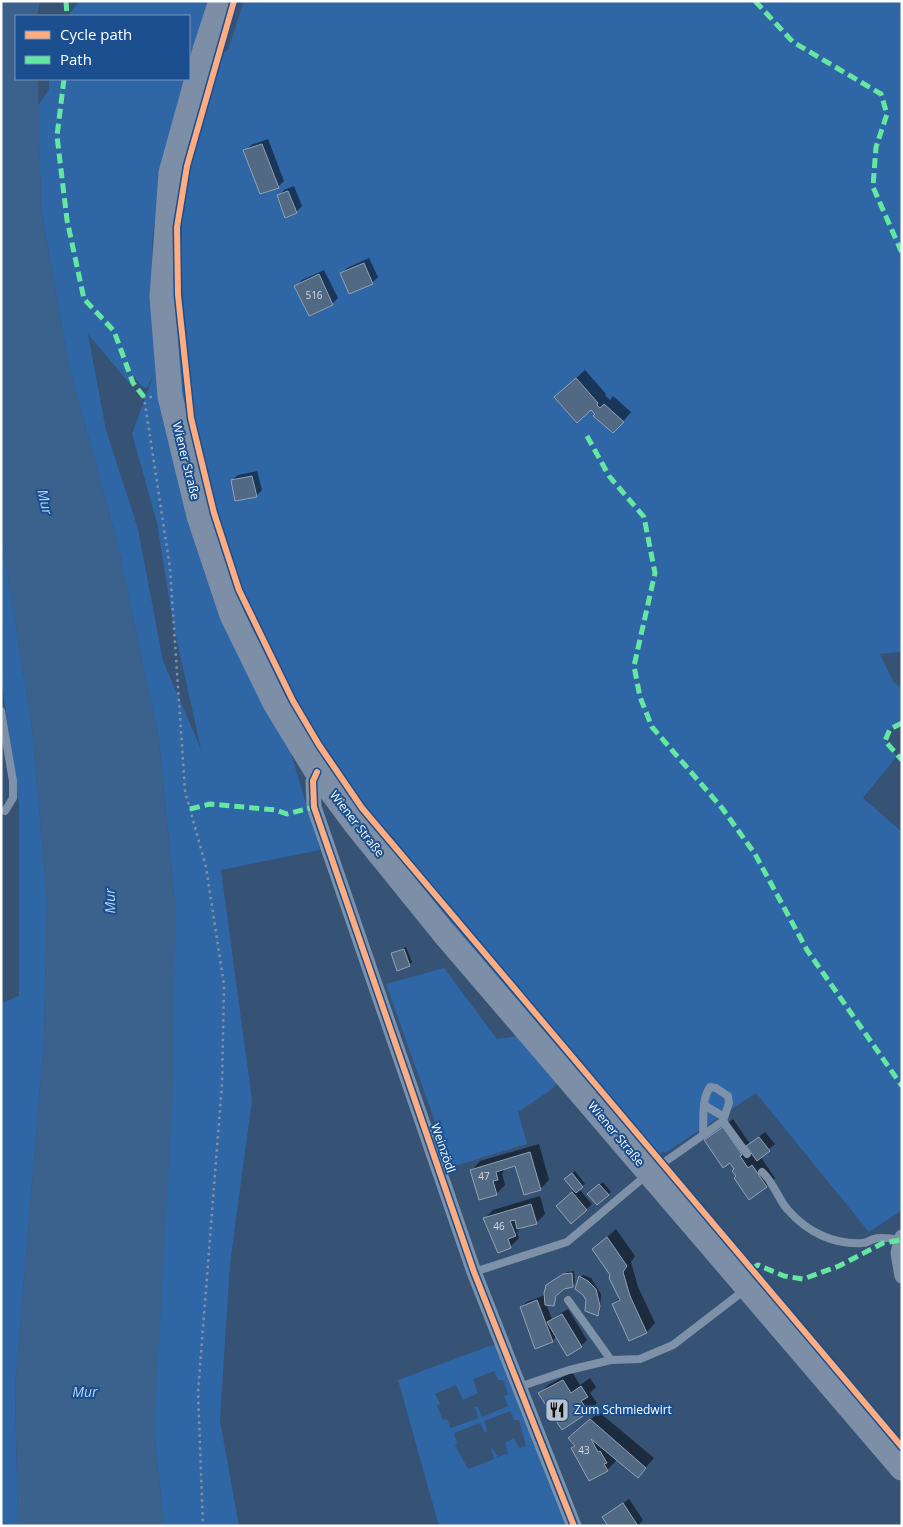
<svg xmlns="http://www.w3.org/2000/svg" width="903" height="1527" font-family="'Open Sans',sans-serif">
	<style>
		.green { fill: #2f66a5; fill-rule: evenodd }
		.water { fill: #3b618d }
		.shadow { fill: #0007 }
		.building { fill: #526984; stroke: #92a2b6 }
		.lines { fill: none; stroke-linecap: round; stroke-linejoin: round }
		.path { stroke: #7d92a8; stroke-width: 2.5; stroke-dasharray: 2.5 4; stroke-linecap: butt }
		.service { stroke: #7d92a8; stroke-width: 8 }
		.minor { stroke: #7d92a8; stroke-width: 15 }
		.primary { stroke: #7d8ea7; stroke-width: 25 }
		.quiet { stroke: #66e7a1; stroke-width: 5; stroke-dasharray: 10 5; stroke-linecap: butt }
		.cycleway-casing { stroke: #1b4f8f; stroke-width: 9 }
		.cycleway { stroke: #ffac80; stroke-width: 6 }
		.labels { text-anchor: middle; stroke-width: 4; stroke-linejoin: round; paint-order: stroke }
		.number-label { font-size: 10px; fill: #d4dae0 }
		.street-label { font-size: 12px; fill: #fff; stroke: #1b4f8f }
		.poi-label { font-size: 12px; fill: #fff; stroke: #1b4f8f; text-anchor: start }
		.water-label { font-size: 14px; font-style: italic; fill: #b5d3f5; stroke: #1b4f8f }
	</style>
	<rect width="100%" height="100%" fill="#365274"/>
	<g class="green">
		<polygon points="79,1 209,1 189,65 189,16 68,16"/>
		<polygon points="244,1 902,1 902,652 880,654 894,683 902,687 902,723 890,729 885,741 897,756 863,798 902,832 902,1210 869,1232 756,1093 665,1153 663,1151 649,1173 443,932 275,703 176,421 171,173 201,115 218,56 228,50"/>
		<path d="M49,79H185L164,153L152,242L158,364L289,747L320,850L221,870L252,1100L230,1264L220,1421L239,1526H164L154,1432L175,903L159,740L117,542L68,362L41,207L38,106L49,89ZM88,334L130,384L134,377L142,387L147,388L154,374L132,434L157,523L173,623L201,749L163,661L138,529L106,430Z"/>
		<polygon points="1,534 32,726 47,900 44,1039 15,1387 18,1526 1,1526 1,1003 19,996 19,804 1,677"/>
		<polygon points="444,968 497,1039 518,1036 559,1082 548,1092 518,1112 527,1144 451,1167 386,984"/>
		<path d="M492,1345L503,1347L574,1526H439L398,1380ZM494,1371L498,1380H503L508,1394L504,1396L508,1406L482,1417L478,1407H475L478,1418L451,1428L447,1419L443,1420L437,1406L440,1404L435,1394L456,1385L463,1400L478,1393L473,1379ZM510,1411L514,1420H519L526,1446L519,1448L514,1438L505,1443L508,1453L498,1457L492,1447L491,1449L494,1459L468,1469L455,1445L457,1443L454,1433L480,1423L485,1433L487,1431L484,1421Z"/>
	</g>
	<polygon class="water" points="1,1 40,1 37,16 16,16 16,79 38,79 41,207 68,362 117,542 159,740 175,903 174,1072 154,1432 164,1526 18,1526 15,1387 44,1039 47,900 32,726 1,534"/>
	<g class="shadow">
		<polygon points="268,139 284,181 278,187 245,151 251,145"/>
		<polygon points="294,186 302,206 296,212 278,196 284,190"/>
		<polygon points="369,258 378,277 372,283 342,273 347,268"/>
		<polygon points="324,270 338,298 332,304 296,286 302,280"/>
		<polygon points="585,370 606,394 605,395 610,400 613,396 631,412 622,423 597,413 564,389"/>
		<polygon points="257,471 262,490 256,496 232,480 238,475"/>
		<polygon points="406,947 412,962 409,965 392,954"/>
		<polygon points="733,1119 750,1144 765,1132 775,1144 760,1156 775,1178 766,1186 737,1176 730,1161 706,1140"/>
		<polygon points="539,1144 549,1180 540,1189 516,1165 505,1168 502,1174 505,1185 496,1194 472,1170 480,1161"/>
		<polygon points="575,1171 585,1184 579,1189 592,1204 586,1210 563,1200 575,1190 568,1177"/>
		<polygon points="603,1182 611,1192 597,1203 592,1191"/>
		<polygon points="540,1196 545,1214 536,1223 524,1226 517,1232 519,1238 510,1247 484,1219 493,1210"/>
		<polygon points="616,1229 635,1256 631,1262 638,1287 655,1323 647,1332 613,1304 620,1297 612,1275 594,1249"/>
		<polygon points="574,1271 575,1283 558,1293 554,1304 546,1304 552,1319 568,1309 587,1340 581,1346 557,1336 552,1341 521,1307 527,1302 545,1295 550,1283 567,1272"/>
		<polygon points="583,1275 591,1278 601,1294 600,1312 598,1314 587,1300 580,1277"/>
		<polygon points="572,1372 580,1385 590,1378 596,1387 590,1393 597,1403 588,1411 539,1394 548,1385"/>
		<polygon points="599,1412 654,1458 638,1476 614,1456 616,1461 607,1470 569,1438"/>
		<polygon points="629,1499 643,1520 638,1526 604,1517"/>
	</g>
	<g class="building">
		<polygon points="262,144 279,188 260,194 243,150"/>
		<polygon points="288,191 297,213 285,218 277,195"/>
		<polygon points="364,263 373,284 349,294 340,273"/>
		<polygon points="319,274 333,305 309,316 294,286"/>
		<polygon points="576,378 598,403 597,405 600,408 604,404 624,422 613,433 593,416 595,414 591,410 577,423 554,397"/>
		<polygon points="252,476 257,497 235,501 231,480"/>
		<polygon points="404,949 410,966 397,971 391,953"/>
		<polygon points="723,1127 742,1155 740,1156 748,1168 752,1165 767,1187 749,1200 734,1178 736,1176 732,1171 734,1169 730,1163 723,1168 704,1140"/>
		<polygon points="759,1137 770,1151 757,1161 746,1146"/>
		<polygon points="530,1152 541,1190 524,1195 515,1166 496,1172 498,1180 493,1181 497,1195 479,1200 470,1170"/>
		<polygon points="572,1173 583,1187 576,1193 564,1179"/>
		<polygon points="599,1184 609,1195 597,1205 587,1194"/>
		<polygon points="572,1192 587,1210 571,1224 556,1206"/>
		<polygon points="531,1204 537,1224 517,1229 515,1220 510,1221 516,1236 508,1239 511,1248 498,1253 483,1218"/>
		<polygon points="607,1237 627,1266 623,1272 630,1296 647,1333 629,1341 612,1304 620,1300 609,1278 610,1275 592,1249"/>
		<polygon points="572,1273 573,1287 564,1289 556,1296 554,1306 545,1305 544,1293 546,1285 563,1274"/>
		<polygon points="579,1276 588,1281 596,1289 600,1306 598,1316 585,1311 586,1300 583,1295 575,1289"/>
		<polygon points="537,1300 553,1342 535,1349 520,1307"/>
		<polygon points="562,1314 582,1347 567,1356 547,1322"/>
		<polygon points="563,1380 571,1393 581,1386 588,1397 581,1401 589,1412 562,1430 538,1393"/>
		<polygon points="590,1419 646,1468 638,1478 591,1439 598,1452 600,1451 607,1463 604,1464 608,1471 589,1481 571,1448 575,1446 568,1438"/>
		<polygon points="623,1503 638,1526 608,1526 602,1517"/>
	</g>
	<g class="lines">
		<polyline class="path" points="152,397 144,397 170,568 185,791 206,867 224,985 222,1084 198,1392 203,1526"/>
		<g class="service">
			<polyline points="1,711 13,781 13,798 5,811"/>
			<polyline points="704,1105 724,1117"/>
			<path d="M703,1135C704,1120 701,1100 710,1087L716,1088L728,1096L729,1103L723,1121"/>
			<path d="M762,1172C773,1181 778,1199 788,1210C807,1232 834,1245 863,1243C867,1243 870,1240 874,1239C881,1236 893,1239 901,1240"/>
			<polyline points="474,1272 567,1242 649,1173 723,1121 747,1154"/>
			<polyline points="568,1300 611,1360"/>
			<polyline points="519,1387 569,1370 611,1360 640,1359 673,1345 746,1289"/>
		</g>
		<g class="minor">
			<polyline points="317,772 313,781 314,807 474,1272 574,1526"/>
			<polyline points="902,1237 898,1253 902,1276"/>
		</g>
		<polyline class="primary" points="221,1 205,50 171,173 162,297 170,396 176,421 199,516 232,615 275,703 317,772 358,827 443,932 902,1468"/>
		<g class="quiet">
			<polyline points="66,1 67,16"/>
			<polyline points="755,1 793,42 881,94 887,114 876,147 873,187 902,253"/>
			<polyline points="64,79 57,136 67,220 84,299 114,331 133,383 144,397"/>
			<polyline points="587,436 609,476 644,517 655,573 634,666 640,697 652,727 722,808 755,854 807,950 902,1086"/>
			<polyline points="902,723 890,729 885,741 902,760"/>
			<polyline points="190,809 210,804 276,810 287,814 314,807"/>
			<polyline points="751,1269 758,1265 784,1276 803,1279 839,1266 883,1243 901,1240"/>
		</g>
		<g class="cycleway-casing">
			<g id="cycleway">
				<polyline points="234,1 187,166 177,227 178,295 191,418 214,513 239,590 293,701 319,745 362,808 902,1447"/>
				<polyline points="317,772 313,781 314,807 474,1272 574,1526"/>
			</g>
		</g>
		<use href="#cycleway" class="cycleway"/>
	</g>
	<defs>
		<g id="restaurant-square" transform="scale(1.25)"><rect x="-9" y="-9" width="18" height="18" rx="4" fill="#b9c2ce" stroke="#1b4f8f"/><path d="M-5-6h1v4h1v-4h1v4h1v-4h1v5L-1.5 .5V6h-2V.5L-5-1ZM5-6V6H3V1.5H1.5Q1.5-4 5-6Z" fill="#111"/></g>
	</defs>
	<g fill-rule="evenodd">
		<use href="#restaurant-square" x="557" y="1410"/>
	</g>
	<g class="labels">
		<g class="number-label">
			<text x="314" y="299">516</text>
			<text x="484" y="1180">47</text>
			<text x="499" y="1230">46</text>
			<text x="584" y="1454">43</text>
		</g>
		<g class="street-label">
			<text transform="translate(186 461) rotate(76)" y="4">Wiener Straße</text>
			<text transform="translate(357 824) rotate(52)" y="4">Wiener Straße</text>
			<text transform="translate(616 1134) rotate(50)" y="4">Wiener Straße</text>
			<text transform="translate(443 1148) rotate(71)" y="4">Weinzödl</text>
		</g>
		<g class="poi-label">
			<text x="574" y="1414">Zum Schmiedwirt</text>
		</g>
		<g class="water-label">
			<text transform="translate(45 502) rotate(77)" y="5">Mur</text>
			<text transform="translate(110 901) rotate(-91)" y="5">Mur</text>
			<text x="85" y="1397">Mur</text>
		</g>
	</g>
	<rect width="903" height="1527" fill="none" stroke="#ffffff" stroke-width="5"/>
	<rect x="15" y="15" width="175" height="65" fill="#1b4f8f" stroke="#7695bc"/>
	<rect x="25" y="31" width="25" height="8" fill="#ffac80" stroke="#7695bc"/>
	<text x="60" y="40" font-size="15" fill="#ffffff">Cycle path</text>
	<rect x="25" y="56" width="25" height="8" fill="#66e7a1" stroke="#7695bc"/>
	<text x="60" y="65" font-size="15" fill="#ffffff">Path</text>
</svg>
